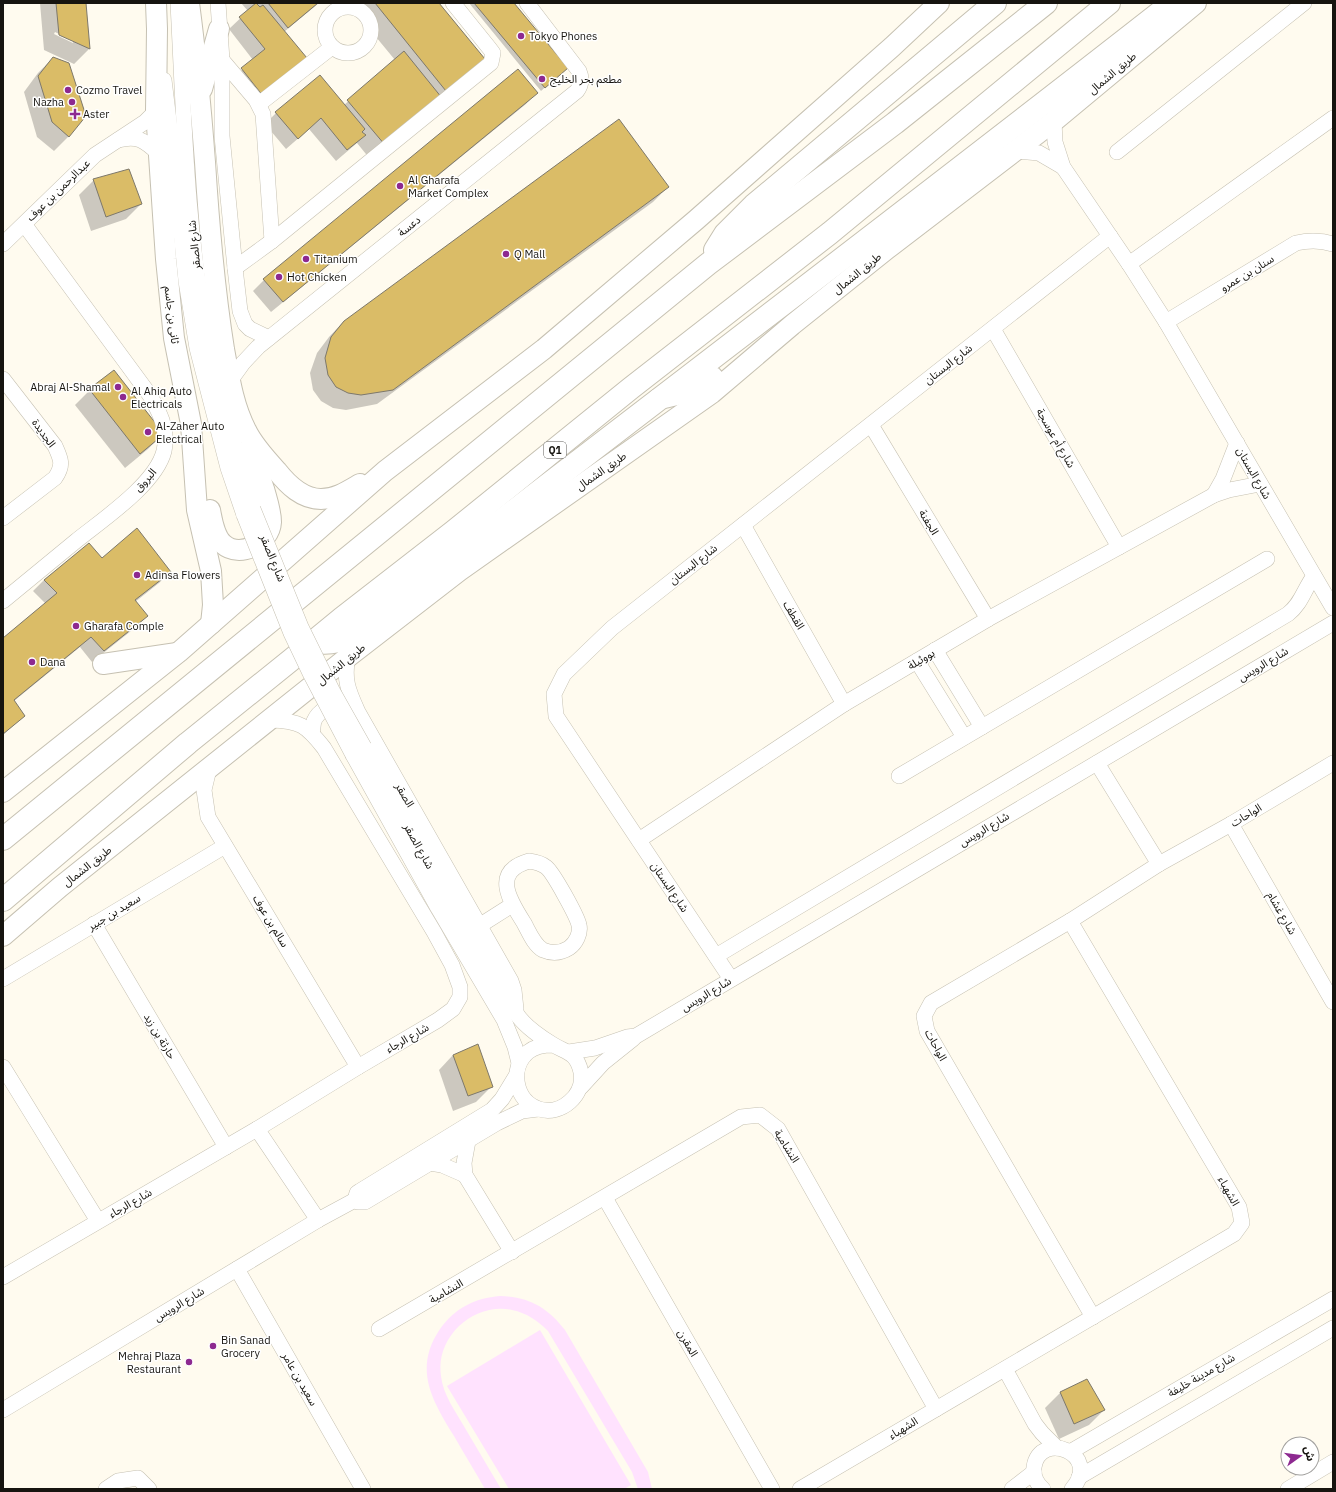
<svg xmlns="http://www.w3.org/2000/svg" width="1336" height="1492" font-family="'IBM Plex Sans','Noto Sans Arabic',sans-serif">
	<style>
		.green { fill: #ffe2fe }
		.shadow { fill: #0003; fill-rule: evenodd }
		.building { fill: #dabc67; stroke: #7d786b }
		.lines { fill: none; stroke-linecap: round; stroke-linejoin: round }
		.minor-casing { stroke: #c6c1b2; stroke-width: 16 }
		.major-casing { stroke: #c6c1b2; stroke-width: 22 }
		.highway-casing { stroke: #c6c1b2; stroke-width: 24 }
		.minor { stroke: #fff; stroke-width: 15 }
		.major { stroke: #fff; stroke-width: 20 }
		.highway { stroke: #fff; stroke-width: 22 }
		.minor-bridge-casing { stroke: #c6c1b2; stroke-width: 16; stroke-linecap: butt }
		.minor-bridge { stroke: #fff; stroke-width: 15 }
		.poi-dot { fill: #8d2990; stroke: #fff; stroke-width: 1.5 }
		.labels { text-anchor: middle; stroke-width: 3; stroke-linejoin: round; paint-order: stroke }
		.shield { fill: #fff; stroke: #5c5a57; stroke-width: 1 }
		.shield-label { font-size: 10px; font-weight: bold; fill: #16140f }
		.poi-label { font-size: 11px; fill: #16140f; stroke: #fff; text-anchor: start }
		.street-label { font-size: 11px; fill: #16140f; stroke: #fff }
	</style>
	<rect width="100%" height="100%" fill="#fffbef"/>
	<g class="green">
		<path d="M500,1296C529,1297 547,1307 565,1330L648,1472L652,1489H638L632,1472L548,1331C538,1321 527,1313 512,1310C474,1302 435,1337 441,1376C443,1395 456,1412 465,1428C477,1448 489,1469 501,1489H485C475,1471 464,1454 454,1436C432,1400 413,1369 440,1329C455,1308 475,1298 500,1296Z"/>
		<polygon points="540,1330 631,1485 624,1489 509,1489 447,1386"/>
	</g>
	<g class="shadow">
		<path d="M40,3H85L89,49L74,64L44,50ZM55,32L73,41V43L54,34Z"/>
		<polygon points="241,3 319,3 284,32 259,98 231,80 253,60 229,29 248,11"/>
		<polygon points="348,3 438,3 483,59 370,159 357,143 336,161 309,129 286,149 265,124 276,113 320,77 344,105 395,60"/>
		<polygon points="469,3 512,3 563,71 541,91"/>
		<polygon points="53,58 69,136 54,151 37,137 24,92 38,73"/>
		<polygon points="537,92 526,104 271,312 253,291 264,280"/>
		<polygon points="94,180 141,204 126,219 91,231 79,195"/>
		<polygon points="668,187 653,202 377,404 346,410 333,408 321,401 313,390 310,373 317,353 329,337 344,321"/>
		<polygon points="90,390 163,434 148,449 125,468 75,405"/>
		<polygon points="89,544 102,559 170,572 159,583 135,602 147,616 136,627 92,662 80,647 14,701 24,716 3,735 3,640 46,604 33,591 44,580"/>
		<polygon points="453,1055 491,1087 476,1102 453,1111 439,1070"/>
		<polygon points="1087,1380 1104,1410 1089,1425 1059,1439 1045,1408 1060,1393"/>
	</g>
	<g class="building">
		<polygon points="56,3 86,3 90,49 59,35"/>
		<polygon points="256,3 260,7 263,5 307,58 263,96 241,68 265,49 239,17"/>
		<polygon points="268,3 318,3 288,28"/>
		<polygon points="375,3 439,3 485,59 446,91"/>
		<polygon points="474,3 514,3 568,68 545,88"/>
		<polygon points="404,51 442,98 385,145 347,100"/>
		<polygon points="53,57 69,63 86,116 69,137 52,122 38,76"/>
		<polygon points="518,69 538,93 283,302 263,279"/>
		<polygon points="320,75 365,129 362,132 366,135 347,150 321,118 298,139 275,112"/>
		<polygon points="619,119 669,187 393,390 361,395 348,393 336,387 328,375 325,358 331,337 344,321"/>
		<polygon points="129,169 142,204 106,217 93,179"/>
		<polygon points="114,370 164,434 140,454 89,389"/>
		<polygon points="137,528 171,572 135,600 148,616 104,651 91,637 14,700 25,716 3,734 3,638 57,593 44,580 89,543 102,558"/>
		<polygon points="478,1044 493,1087 468,1096 453,1055"/>
		<polygon points="1087,1379 1105,1410 1074,1424 1060,1392"/>
	</g>
	<g class="lines">
		<g class="minor-casing">
			<g id="minor">
				<path d="M178,3C184,117 186,233 209,346C221,401 238,455 253,509"/>
				<polyline points="218,3 222,60 222,136 235,268 240,311 245,324 250,329 269,338"/>
				<circle cx="348" cy="30" r="23"/>
				<polyline points="222,60 256,100 263,114 272,241"/>
				<polyline points="164,80 173,153 186,281 197,348 228,468 244,515"/>
				<polyline points="259,104 332,47"/>
				<polyline points="1054,121 1055,142 1063,167 1129,264 1166,322 1333,608"/>
				<path d="M118,140C137,135 144,140 158,153"/>
				<polyline points="1015,151 1039,153 1063,167"/>
				<polyline points="1117,152 1304,3"/>
				<polyline points="3,244 95,155 145,122 156,111"/>
				<polyline points="1129,264 1333,118"/>
				<polyline points="235,268 272,241 491,63 493,53 490,49 453,3"/>
				<path d="M1166,322L1296,243C1310,240 1320,240 1333,244"/>
				<polyline points="993,329 1119,547"/>
				<path d="M3,379L55,446C61,459 64,465 55,478L3,518"/>
				<path d="M230,381L243,363L258,347L577,91C582,84 582,78 579,71L527,3"/>
				<polyline points="871,425 988,619"/>
				<polyline points="1214,495 1223,479 1237,443"/>
				<polyline points="743,525 844,704"/>
				<path d="M3,601C27,581 52,561 76,541C102,520 156,484 164,451C169,429 159,411 149,394L24,224"/>
				<polyline points="935,650 982,727"/>
				<path d="M348,657C343,680 349,692 358,712L511,981L514,990L516,1009"/>
				<polyline points="917,661 964,737"/>
				<path d="M312,733C313,730 313,724 314,721C319,710 330,705 340,705"/>
				<path d="M364,747C391,797 419,846 447,895C469,935 491,975 516,1013C524,1026 539,1036 552,1044C566,1053 576,1051 581,1072C585,1095 561,1116 539,1109C515,1101 509,1068 528,1052C535,1046 544,1045 553,1045"/>
				<polyline points="353,755 438,908 504,1020 515,1047 519,1063"/>
				<polyline points="1097,763 1159,864"/>
				<polyline points="209,769 204,790 208,817 358,1067"/>
				<polyline points="899,776 1267,559"/>
				<polyline points="1231,824 1333,1002"/>
				<polyline points="639,840 844,704 988,619 1214,495 1229,490 1260,484"/>
				<path d="M529,861C536,862 541,863 546,867C553,872 577,916 579,925C581,933 576,943 569,948C561,953 552,954 543,950C534,945 529,932 524,923C510,901 491,872 529,861Z"/>
				<polyline points="94,924 226,1147"/>
				<polyline points="479,926 512,905"/>
				<path d="M716,956L1288,614C1302,603 1304,589 1314,576"/>
				<polyline points="3,979 225,846"/>
				<polyline points="731,979 556,716 554,694 564,674 612,628 1110,236"/>
				<polyline points="569,1052 595,1048 627,1037 636,1036 1333,623"/>
				<polyline points="3,1067 98,1221"/>
				<polyline points="581,1087 603,1063 633,1039"/>
				<polyline points="257,1129 318,1220"/>
				<polyline points="468,1141 464,1163 465,1175 512,1252"/>
				<polyline points="430,1163 442,1165 465,1175"/>
				<polyline points="605,1198 772,1489"/>
				<polyline points="355,1200 358,1202 365,1202 497,1123 522,1111 538,1109"/>
				<polyline points="355,1200 357,1193 360,1191 492,1110 502,1099 516,1076"/>
				<polyline points="237,1269 363,1489"/>
				<path d="M3,1277L257,1129L358,1067L438,1020L453,1009L460,997V987L452,965L434,932L324,748C306,725 300,721 271,720"/>
				<polyline points="1093,1317 927,1031 924,1016 931,1003 1070,921 1159,864 1231,824 1333,763"/>
				<polyline points="379,1329 741,1117 760,1115 778,1129 936,1409"/>
				<polyline points="1005,1369 1035,1424 1042,1433 1057,1448"/>
				<polyline points="3,1410 318,1220 355,1200"/>
				<polyline points="1070,1452 1333,1299"/>
				<polyline points="1079,1477 1333,1328"/>
				<polyline points="106,1489 118,1481 138,1478 149,1489"/>
				<polyline points="800,1489 1234,1234 1242,1223 1239,1207 1070,921"/>
				<polyline points="1012,1489 1034,1472"/>
				<path d="M1043,1489C1036,1483 1033,1476 1034,1467C1040,1429 1103,1454 1072,1489"/>
				<polyline points="1288,1489 1333,1462"/>
			</g>
		</g>
		<g class="major-casing">
			<g id="major">
				<polyline points="156,3 157,29 156,111 166,259 174,338 191,424 197,510 211,571 213,605 211,624"/>
				<path d="M189,3C196,56 201,109 205,162C209,225 214,287 224,349C229,376 233,405 246,430C253,445 266,459 277,471C288,485 302,499 321,499C336,499 348,491 360,484"/>
				<polyline points="202,89 219,29"/>
				<path d="M658,399C684,395 692,390 713,377"/>
				<path d="M210,510C212,520 214,536 223,544C240,559 270,543 271,522C271,511 267,500 264,489C259,475 255,460 251,446"/>
				<polyline points="103,664 177,653"/>
				<polyline points="3,792 179,652 385,471 544,349 696,220 892,47 939,3"/>
				<polyline points="3,936 60,887 348,657 459,571 712,393 792,325 887,249 1054,121 1196,3"/>
			</g>
		</g>
		<g class="highway-casing">
			<g id="highway">
				<polyline points="715,250 725,234 754,205 995,3"/>
				<path d="M314,642C332,644 343,642 358,631C629,421 903,214 1172,3"/>
				<polyline points="3,839 708,264 895,123 1046,3"/>
				<polyline points="3,900 188,743 291,660 341,619 453,532 631,388 830,233 1109,3"/>
			</g>
		</g>
		<use href="#minor" class="minor"/>
		<use href="#major" class="major"/>
		<use href="#highway" class="highway"/>
		<g class="minor-bridge-casing">
			<g id="minor-bridge">
				<polyline points="253,509 301,627 333,692 364,747"/>
				<polyline points="244,515 291,633 310,673 353,755"/>
			</g>
		</g>
		<use href="#minor-bridge" class="minor-bridge"/>
	</g>
	<g class="poi-dot">
		<circle cx="521" cy="36" r="4"/>
		<circle cx="542" cy="79" r="4"/>
		<circle cx="68" cy="90" r="4"/>
		<circle cx="72" cy="102" r="4"/>
		<path d="M73 108h4v4h4v4h-4v4h-4v-4h-4v-4h4z"/>
		<circle cx="400" cy="186" r="4"/>
		<circle cx="506" cy="254" r="4"/>
		<circle cx="306" cy="259" r="4"/>
		<circle cx="279" cy="277" r="4"/>
		<circle cx="118" cy="387" r="4"/>
		<circle cx="123" cy="397" r="4"/>
		<circle cx="148" cy="432" r="4"/>
		<circle cx="137" cy="575" r="4"/>
		<circle cx="76" cy="626" r="4"/>
		<circle cx="32" cy="662" r="4"/>
		<circle cx="213" cy="1346" r="4"/>
		<circle cx="189" cy="1362" r="4"/>
	</g>
	<g class="labels">
		<rect class="shield" x="544" y="442" width="22" height="16" rx="3"/>
		<g class="shield-label">
			<text x="555" y="454">Q1</text>
		</g>
		<g class="poi-label">
			<text x="529" y="40">Tokyo Phones</text>
			<text x="550" y="83">مطعم بحر الخليج</text>
			<text x="76" y="94">Cozmo Travel</text>
			<text x="64" y="106" text-anchor="end">Nazha</text>
			<text x="83" y="118">Aster</text>
			<text x="408" y="184">Al Gharafa<tspan x="408" dy="13">Market Complex</tspan></text>
			<text x="514" y="258">Q Mall</text>
			<text x="314" y="263">Titanium</text>
			<text x="287" y="281">Hot Chicken</text>
			<text x="110" y="391" text-anchor="end">Abraj Al-Shamal</text>
			<text x="131" y="395">Al Ahiq Auto<tspan x="131" dy="13">Electricals</tspan></text>
			<text x="156" y="430">Al-Zaher Auto<tspan x="156" dy="13">Electrical</tspan></text>
			<text x="145" y="579">Adinsa Flowers</text>
			<text x="84" y="630">Gharafa Comple</text>
			<text x="40" y="666">Dana</text>
			<text x="221" y="1344">Bin Sanad<tspan x="221" dy="13">Grocery</tspan></text>
			<text x="181" y="1360" text-anchor="end">Mehraj Plaza<tspan x="181" dy="13">Restaurant</tspan></text>
		</g>
		<g class="street-label">
			<text transform="translate(1112 73) rotate(-40)" y="4">طريق الشمال</text>
			<text transform="translate(58 190) rotate(-44)" y="4">عبدالرحمن بن عوف</text>
			<text transform="translate(409 226) rotate(-39)" y="4">دعسة</text>
			<text transform="translate(194 245) rotate(-96)" y="4">شارع الصقر</text>
			<text transform="translate(857 273) rotate(-39)" y="4">طريق الشمال</text>
			<text transform="translate(1247 273) rotate(-31)" y="4">سنان بن عمرو</text>
			<text transform="translate(172 315) rotate(83)" y="4">ثانى بن جاسم</text>
			<text transform="translate(948 364) rotate(-38)" y="4">شارع البستان</text>
			<text transform="translate(44 433) rotate(54)" y="4">الجديدة</text>
			<text transform="translate(1056 438) rotate(60)" y="4">شارع أم عوسجة</text>
			<text transform="translate(601 471) rotate(-35)" y="4">طريق الشمال</text>
			<text transform="translate(1254 473) rotate(60)" y="4">شارع البستان</text>
			<text transform="translate(145 480) rotate(-49)" y="4">البروق</text>
			<text transform="translate(929 522) rotate(59)" y="4">الجفنة</text>
			<text transform="translate(273 558) rotate(68)" y="4">شارع الصقر</text>
			<text transform="translate(693 564) rotate(-38)" y="4">شارع البستان</text>
			<text transform="translate(794 615) rotate(60)" y="4">القطف</text>
			<text transform="translate(921 659) rotate(-31)" y="4">بووثيلة</text>
			<text transform="translate(341 664) rotate(-39)" y="4">طريق الشمال</text>
			<text transform="translate(1263 664) rotate(-31)" y="4">شارع الرويس</text>
			<text transform="translate(405 795) rotate(60)" y="4">الصقر</text>
			<text transform="translate(1246 815) rotate(-31)" y="4">الواحات</text>
			<text transform="translate(984 829) rotate(-31)" y="4">شارع الرويس</text>
			<text transform="translate(419 846) rotate(61)" y="4">شارع الصقر</text>
			<text transform="translate(87 866) rotate(-38)" y="4">طريق الشمال</text>
			<text transform="translate(670 887) rotate(56)" y="4">شارع البستان</text>
			<text transform="translate(114 912) rotate(-31)" y="4">سعيد بن جبير</text>
			<text transform="translate(1282 913) rotate(60)" y="4">شارع غشام</text>
			<text transform="translate(271 921) rotate(59)" y="4">سالم بن عوف</text>
			<text transform="translate(706 994) rotate(-31)" y="4">شارع الرويس</text>
			<text transform="translate(160 1036) rotate(59)" y="4">حارثة بن زيد</text>
			<text transform="translate(407 1038) rotate(-30)" y="4">شارع الرجاء</text>
			<text transform="translate(936 1045) rotate(62)" y="4">الواحات</text>
			<text transform="translate(787 1146) rotate(58)" y="4">النشامية</text>
			<text transform="translate(1229 1191) rotate(61)" y="4">الشهباء</text>
			<text transform="translate(130 1203) rotate(-30)" y="4">شارع الرجاء</text>
			<text transform="translate(446 1291) rotate(-30)" y="4">النشامية</text>
			<text transform="translate(179 1304) rotate(-31)" y="4">شارع الرويس</text>
			<text transform="translate(688 1343) rotate(60)" y="4">المقرن</text>
			<text transform="translate(1201 1375) rotate(-30)" y="4">شارع مدينة خليفة</text>
			<text transform="translate(300 1379) rotate(60)" y="4">سعيد بن عامر</text>
			<text transform="translate(903 1428) rotate(-31)" y="4">الشهباء</text>
		</g>
	</g>
	<rect width="1336" height="1492" fill="none" stroke="#16140f" stroke-width="8"/>
	<g transform="translate(1300 1456) rotate(76)"><circle r="19" fill="#ffffff" stroke="#a2a19f"/>
	<path d="M0-3L7 15L0 10L-7 15Z" fill="#8d2990"/>
	<text y="-6" font-size="11" font-weight="bold" text-anchor="middle" fill="#16140f">ش</text>
	</g>
</svg>
